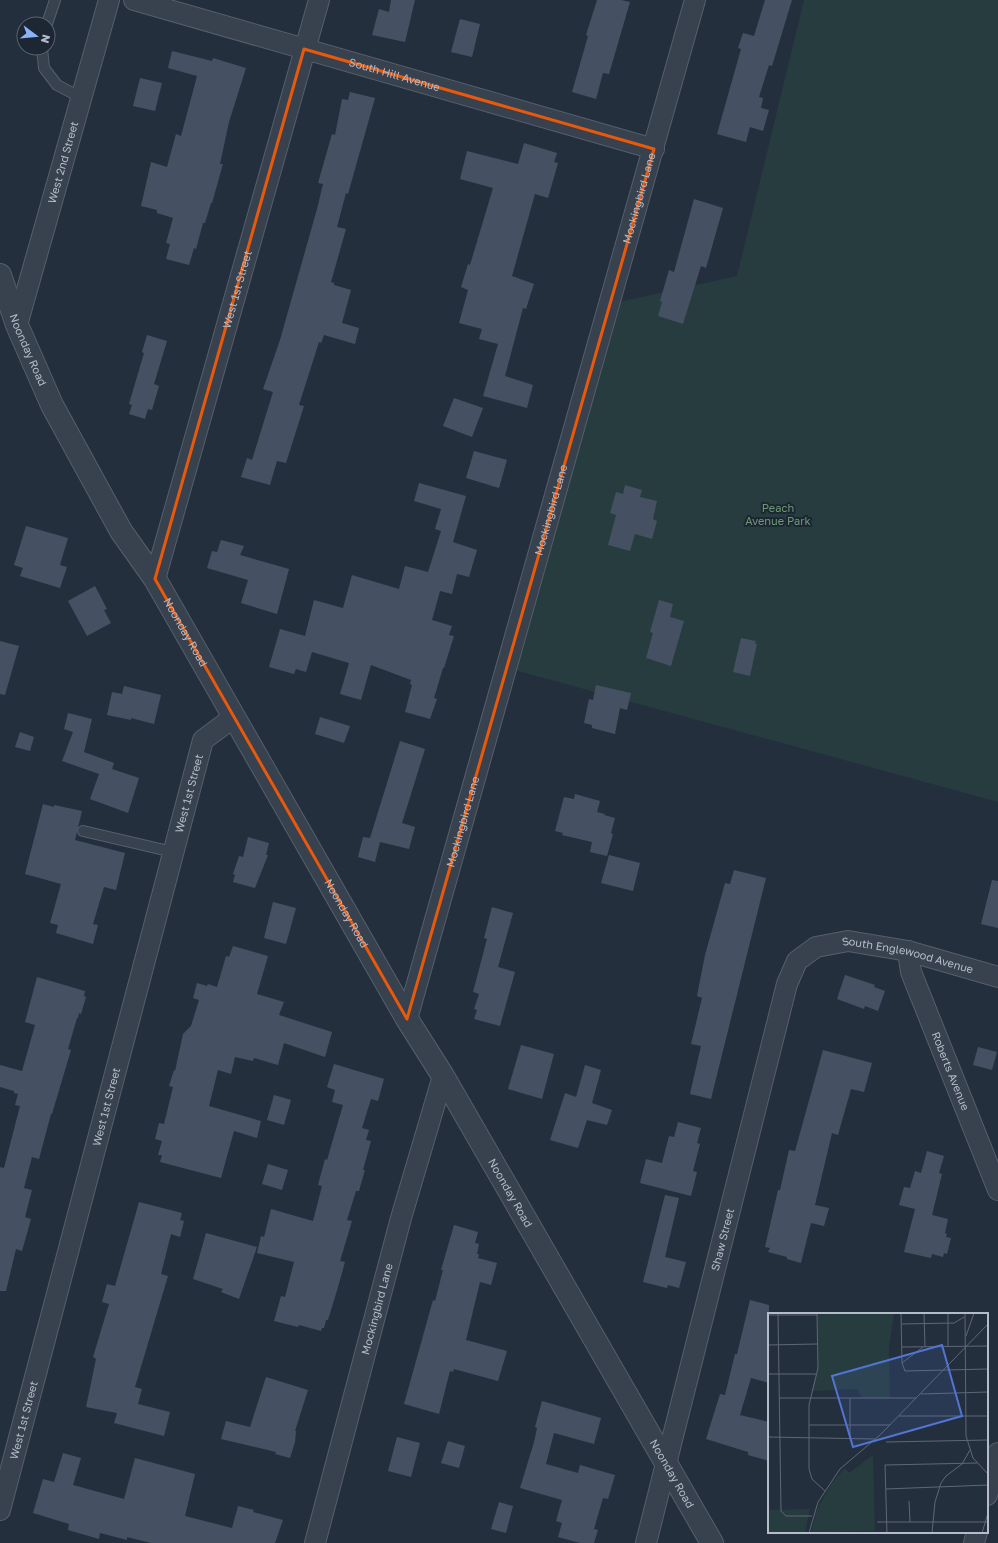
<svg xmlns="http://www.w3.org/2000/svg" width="998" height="1543" font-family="'Golos Text',sans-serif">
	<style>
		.green { fill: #263c3f }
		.building { fill: #455162 }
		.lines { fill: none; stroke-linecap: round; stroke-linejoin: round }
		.service-casing { stroke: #565f6c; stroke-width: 12 }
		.minor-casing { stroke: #565f6c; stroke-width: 22 }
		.tertiary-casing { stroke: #565f6c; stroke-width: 24 }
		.service { stroke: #38414e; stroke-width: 10 }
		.minor { stroke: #38414e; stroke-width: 20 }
		.tertiary { stroke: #38414e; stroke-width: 22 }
		.marked { fill: none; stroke: #e8590c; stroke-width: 3; stroke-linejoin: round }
		.labels { text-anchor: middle; stroke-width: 4; stroke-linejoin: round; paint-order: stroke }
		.street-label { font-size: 11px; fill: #b4bcc9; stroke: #1d2633 }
		.park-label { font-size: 11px; fill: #6b9a76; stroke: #1d2633 }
		.inset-road { fill: none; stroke: #5e6776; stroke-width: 1 }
		.view { fill: #5274d3; fill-opacity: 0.15; stroke: #5274d3; stroke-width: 2 }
		.inset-edge { fill: none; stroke: #b4bcc9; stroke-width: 2 }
	</style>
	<rect width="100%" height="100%" fill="#242f3e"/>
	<polygon class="green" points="804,0 998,0 998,802 507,668 610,304 737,276"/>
	<g class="building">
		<polygon points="391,0 415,0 405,42 372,35 379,9 389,12"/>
		<polygon points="597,0 621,0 630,2 609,74 603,73 596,99 572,92 588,36 586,35"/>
		<polygon points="765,0 792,0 772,66 769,65 759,97 763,98 761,108 769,110 763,131 750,127 746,142 717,134 741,49 738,48 743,33 754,36"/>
		<polygon points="460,19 480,24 472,57 451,52"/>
		<polygon points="172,51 212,61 213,58 246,68 229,122 220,164 223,164 212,203 211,203 205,223 203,223 196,249 194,248 189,265 166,259 170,244 166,243 173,218 157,213 157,210 141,206 151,162 167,167 176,134 181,136 197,76 168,68"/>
		<polygon points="140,78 162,83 155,111 133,106"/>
		<polygon points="350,92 375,98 348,194 346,193 337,227 346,229 331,282 334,283 334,285 351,290 342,323 359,328 355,344 324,335 321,343 319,342 299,405 304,406 286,463 277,461 270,485 241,477 247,458 252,460 273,392 263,389 280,340 317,209 323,184 318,183 332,134 335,135 342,99 348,100"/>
		<polygon points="524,143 557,153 554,162 558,163 548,198 535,194 512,276 534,284 526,309 523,308 505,376 533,385 527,408 483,396 498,344 479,339 482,329 459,323 468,290 461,287 468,264 470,265 493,188 460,179 467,151 518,164"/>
		<polygon points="694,199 723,208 706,268 701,266 683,324 658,316 662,302 660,301 669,270 674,272"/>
		<polygon points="147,335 167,341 154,384 159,386 152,410 148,409 145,419 129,414 132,405 129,404 144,353 142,352"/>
		<polygon points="454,398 483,408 472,437 443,426"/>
		<polygon points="474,451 507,460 499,488 466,478"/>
		<polygon points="419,483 466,496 453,542 477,550 469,577 457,574 452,594 440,591 432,620 452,626 449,635 454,636 444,668 443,668 434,698 437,699 430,719 405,712 412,685 410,684 411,680 371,665 361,700 340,694 349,663 312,652 306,672 296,669 294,674 269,667 280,629 305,636 314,600 343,608 352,575 399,589 405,566 428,572 441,531 435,529 441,509 414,501"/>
		<polygon points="625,485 642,490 640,497 657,501 653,519 657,521 652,539 635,534 630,551 608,545 616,515 610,513 616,492 623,494"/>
		<polygon points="26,526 68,538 60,565 67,567 60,588 20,576 23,568 14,565"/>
		<polygon points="221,540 244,546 240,555 289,569 277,614 241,603 248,580 207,568 212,551 217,552"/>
		<polygon points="95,586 107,609 104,610 111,623 87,636 68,601"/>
		<polygon points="659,600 673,604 670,617 684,621 671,666 646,658 653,633 650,632"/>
		<polygon points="741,638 756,641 755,644 757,644 750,676 733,672"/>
		<polygon points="0,641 19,646 5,695 0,694"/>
		<polygon points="596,685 631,693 627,710 620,708 615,734 592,728 592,725 584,723 589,699 593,700"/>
		<polygon points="124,686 161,695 154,724 131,718 131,720 107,715 112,692 122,694"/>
		<polygon points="68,713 92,719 84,752 114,763 112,769 139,778 128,813 90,799 99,774 62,761 73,732 64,729"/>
		<polygon points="320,717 350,726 344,743 315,734"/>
		<polygon points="20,732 34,737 30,751 15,747"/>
		<polygon points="400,741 425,749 402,823 415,827 409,849 380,842 375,862 358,857 363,837 370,838"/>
		<polygon points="575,794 600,801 597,812 605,814 604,815 615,818 611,833 613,834 607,856 590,852 592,842 562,835 563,833 555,831 564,797 574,799"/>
		<polygon points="43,804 54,807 54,805 82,811 75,840 125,853 116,890 104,887 93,924 98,925 93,944 56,933 58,925 50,923 61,884 25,874"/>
		<polygon points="248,837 269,843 266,855 268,855 255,888 233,882 235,875 233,874 239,856 243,857"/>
		<polygon points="609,855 640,863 633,891 601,883"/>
		<polygon points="734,870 766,878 711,1099 690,1094 701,1046 691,1044 702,998 697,996 705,955 725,883 730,884"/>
		<polygon points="992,880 998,881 998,928 981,924"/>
		<polygon points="273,902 296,908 286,944 264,938"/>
		<polygon points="492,907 513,913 498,967 515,972 500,1026 474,1019 477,1010 474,1009 479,994 473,992 487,939 484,938"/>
		<polygon points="233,946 268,956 257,994 284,1002 279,1015 332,1032 325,1057 284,1043 278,1065 254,1058 253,1061 235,1057 231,1074 218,1070 209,1106 261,1121 257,1138 234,1131 221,1178 160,1162 162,1155 158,1155 162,1141 155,1139 159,1123 164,1124 173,1087 169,1086 174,1070 175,1071 183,1034 191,1026 199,1000 193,998 197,983 207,986 208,984 217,987 226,956 229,957"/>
		<polygon points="845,975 875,985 874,987 885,991 878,1011 865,1006 864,1009 837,999"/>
		<polygon points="37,977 85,991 84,996 86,997 81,1014 79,1013 78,1018 77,1018 68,1049 71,1050 52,1114 51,1114 39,1159 32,1157 24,1188 32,1190 25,1217 31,1219 22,1251 16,1249 6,1291 0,1291 0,1167 4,1168 20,1106 15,1105 18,1094 14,1093 14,1091 0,1087 0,1065 22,1071 35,1025 25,1022"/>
		<polygon points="521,1045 554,1054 542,1099 508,1089"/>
		<polygon points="978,1047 997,1052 992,1070 973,1065"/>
		<polygon points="823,1050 872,1063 864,1092 851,1089 838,1135 832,1133 815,1205 829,1208 824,1226 811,1223 801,1263 787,1259 787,1257 768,1252 770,1248 765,1247 778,1190 780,1190 789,1150 795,1151"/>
		<polygon points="334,1064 384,1079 378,1101 371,1099 362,1128 369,1130 366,1140 371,1141 363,1170 365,1170 359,1191 356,1191 347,1220 352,1221 340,1261 345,1262 338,1287 328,1320 326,1320 324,1328 322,1328 321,1331 299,1325 298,1327 274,1321 281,1296 285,1297 294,1262 257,1253 261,1236 264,1237 271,1209 313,1221 322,1186 318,1185 325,1159 327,1160 343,1105 332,1102 335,1090 327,1087"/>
		<polygon points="585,1065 601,1070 592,1103 612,1110 607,1125 587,1120 578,1148 550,1140 565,1093 576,1097"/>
		<polygon points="274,1095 291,1100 284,1125 267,1120"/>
		<polygon points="678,1122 701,1128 697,1143 700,1144 693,1171 697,1172 691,1196 640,1183 646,1159 662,1163 669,1136 674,1137"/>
		<polygon points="927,1151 944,1156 939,1173 942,1174 932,1215 948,1219 945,1233 947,1234 946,1237 951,1238 947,1254 944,1253 943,1257 932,1254 931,1258 904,1252 915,1209 899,1205 904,1187 910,1188 915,1171 921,1173"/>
		<polygon points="268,1164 288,1170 282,1190 262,1184"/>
		<polygon points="665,1195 679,1198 665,1257 686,1262 679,1288 668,1285 667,1288 643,1282"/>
		<polygon points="139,1202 182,1213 180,1220 184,1221 180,1237 171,1234 161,1274 168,1276 135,1387 142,1389 138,1404 170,1412 164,1436 114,1423 117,1413 86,1407 96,1359 93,1357 109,1304 102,1302 107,1284 115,1286"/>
		<polygon points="454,1225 478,1232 475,1243 479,1244 477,1254 479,1254 478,1258 497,1263 491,1285 480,1282 466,1340 507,1351 498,1381 454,1369 453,1372 450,1371 439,1414 404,1404 433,1300 435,1301 443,1270 441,1270"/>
		<polygon points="206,1233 257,1247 239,1299 221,1292 223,1289 193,1279"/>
		<polygon points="750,1300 769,1305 769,1383 751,1378 740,1415 769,1422 769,1461 748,1455 748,1452 706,1439 720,1394 725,1395 735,1354 737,1354"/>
		<polygon points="266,1377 308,1390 295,1431 296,1431 295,1442 290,1458 275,1454 276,1452 221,1439 226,1421 250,1427"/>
		<polygon points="542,1401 601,1418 594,1444 554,1433 546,1464 578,1473 580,1465 615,1475 608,1499 603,1498 594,1529 598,1530 594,1543 580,1543 558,1537 562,1523 556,1521 562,1500 520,1488 534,1442 537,1428 535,1427"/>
		<polygon points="397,1437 420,1443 411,1477 388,1471"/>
		<polygon points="448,1441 465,1446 459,1468 441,1463"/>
		<polygon points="63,1453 81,1458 73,1485 124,1499 135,1458 195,1474 185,1516 232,1528 238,1506 254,1510 253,1512 283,1520 275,1543 151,1543 127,1537 127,1540 100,1533 99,1539 68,1530 69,1524 33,1513 43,1479 54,1482"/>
		<polygon points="499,1502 513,1506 506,1533 491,1529"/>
	</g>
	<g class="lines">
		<g class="service-casing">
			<g id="service">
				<polyline points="47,24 55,0"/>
				<polyline points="42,48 44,68 57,85 82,98"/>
				<polyline points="83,831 173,852"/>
			</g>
		</g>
		<g class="minor-casing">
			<g id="minor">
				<path id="s1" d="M134,0L654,149"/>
				<path id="s2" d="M17,325L109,0"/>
				<path id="s3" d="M155,579L319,0"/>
				<path id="s4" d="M908,951L911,972L998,1190"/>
				<path id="s5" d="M407,1019L695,0"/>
				<polyline points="987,1495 998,1453"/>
				<path id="s6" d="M0,1510L203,740L234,717"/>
				<path id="s7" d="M315,1543L401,1218L443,1076"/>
				<path id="s8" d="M646,1543L787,984L797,961L816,947L848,941L908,951L998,977"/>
				<polyline points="974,1543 977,1532"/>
			</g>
		</g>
		<g class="tertiary-casing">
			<g id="tertiary">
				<path id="s9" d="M0,275L17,325L52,405L121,531L155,579L407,1019L443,1076L712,1543"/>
			</g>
		</g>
		<use href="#service" class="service"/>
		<use href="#minor" class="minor"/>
		<use href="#tertiary" class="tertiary"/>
	</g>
	<path class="marked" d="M304,49L654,149L407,1019L155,579Z"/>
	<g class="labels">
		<g class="street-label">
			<text dy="4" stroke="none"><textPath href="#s1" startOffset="271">South Hill Avenue</textPath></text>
			<text dy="4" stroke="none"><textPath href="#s2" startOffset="169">West 2nd Street</textPath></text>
			<text dy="4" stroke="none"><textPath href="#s5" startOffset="853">Mockingbird Lane</textPath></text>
			<text dy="4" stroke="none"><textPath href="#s3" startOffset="301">West 1st Street</textPath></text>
			<text dy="4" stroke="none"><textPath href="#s9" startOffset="80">Noonday Road</textPath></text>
			<text dy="4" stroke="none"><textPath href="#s5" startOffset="529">Mockingbird Lane</textPath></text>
			<text dy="4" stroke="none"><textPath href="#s9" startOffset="404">Noonday Road</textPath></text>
			<text dy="4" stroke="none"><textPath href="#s6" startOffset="741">West 1st Street</textPath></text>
			<text dy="4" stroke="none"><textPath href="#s5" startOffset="205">Mockingbird Lane</textPath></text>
			<text dy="4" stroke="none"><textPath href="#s9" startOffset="728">Noonday Road</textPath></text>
			<text dy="4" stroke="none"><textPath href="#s8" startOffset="719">South Englewood Avenue</textPath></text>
			<text dy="4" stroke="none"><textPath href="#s4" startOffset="128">Roberts Avenue</textPath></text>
			<text dy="4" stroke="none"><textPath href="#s6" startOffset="417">West 1st Street</textPath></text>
			<text dy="4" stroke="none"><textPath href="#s9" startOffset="1052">Noonday Road</textPath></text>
			<text dy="4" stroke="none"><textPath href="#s8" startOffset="313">Shaw Street</textPath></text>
			<text dy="4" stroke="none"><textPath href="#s7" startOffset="242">Mockingbird Lane</textPath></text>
			<text dy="4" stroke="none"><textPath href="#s6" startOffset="93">West 1st Street</textPath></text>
			<text dy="4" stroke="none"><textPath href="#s9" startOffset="1376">Noonday Road</textPath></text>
		</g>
		<g class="park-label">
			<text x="778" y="512">Peach<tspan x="778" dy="13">Avenue Park</tspan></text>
		</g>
	</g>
	<g transform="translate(768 1313)">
		<rect width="220" height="220" fill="#242f3e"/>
		<path d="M49,0H126L121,35L122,85H94L89,76L43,78L50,57ZM105,142L107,218L43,219L49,196L64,170L77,155L81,160ZM0,181L2,197L42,196L37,220H1Z" fill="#263c3f"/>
		<path class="inset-road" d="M10,0L13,198L18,203H44M49,0L50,55L41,92V156L44,166L57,178M133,0L134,50L137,58L220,56M156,0L157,34M180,0V33M197,0L198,123L205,145L220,161M0,2H49M133,11L186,10L196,4M198,23L206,0M0,32L49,31M134,34L220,33M134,50L155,34M0,61H48M153,81L220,79M11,85H148M82,85V126M131,103H220M41,112H122M0,124L107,126M118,129L220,127M118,176L220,172M141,188L142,209M109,209H220M41,220L50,189L72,156L112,122L220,11M119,220L117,152L209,150M164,220L167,189L173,170L178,163L194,151L202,137M214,220L220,200"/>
		<path class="view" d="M174,32L194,103L85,134L64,63Z"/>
		<rect width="220" height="220" class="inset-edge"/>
	</g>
	<g transform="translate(36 36) rotate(106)"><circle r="19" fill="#1d2633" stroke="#59626f"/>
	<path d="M0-3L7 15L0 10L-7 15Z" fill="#8ab4f8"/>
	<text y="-6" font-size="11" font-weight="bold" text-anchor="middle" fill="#b4bcc9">N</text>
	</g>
</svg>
